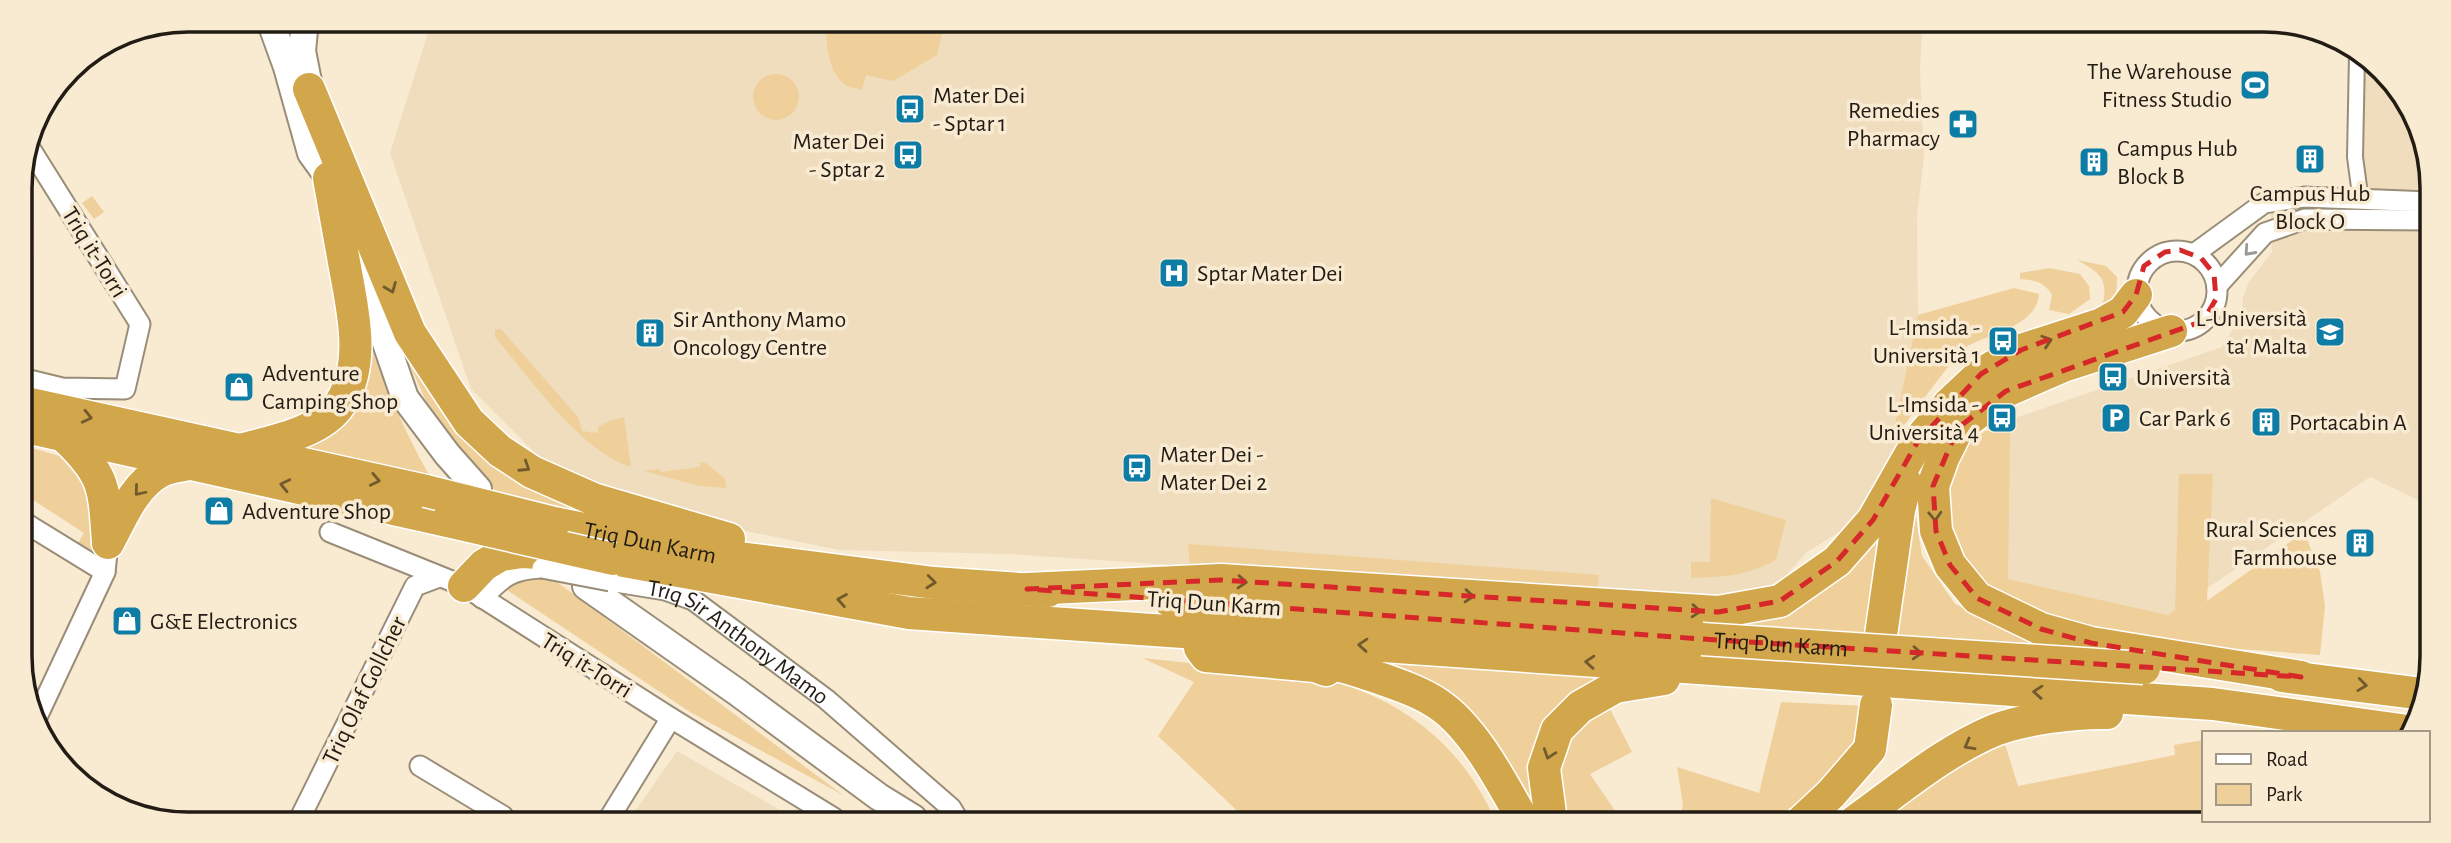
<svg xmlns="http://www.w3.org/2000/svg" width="2451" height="843" font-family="'Alegreya Sans',sans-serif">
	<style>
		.built { fill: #efddbe }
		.green { fill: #efd09b }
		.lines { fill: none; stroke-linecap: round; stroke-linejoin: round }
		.pedestrian-casing { stroke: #9a8d77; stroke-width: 18 }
		.minor-casing { stroke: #9a8d77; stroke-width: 23 }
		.secondary-casing { stroke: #9a8d77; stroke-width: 30 }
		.trunk-casing { stroke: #fff; stroke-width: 35 }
		.pedestrian { stroke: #fff; stroke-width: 14 }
		.minor { stroke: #fff; stroke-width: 19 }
		.secondary { stroke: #fff; stroke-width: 26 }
		.trunk { stroke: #d2a64b; stroke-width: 32 }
		.minor-bridge-casing { stroke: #9a8d77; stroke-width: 23; stroke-linecap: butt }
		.trunk-bridge-casing { stroke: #fff; stroke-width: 35; stroke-linecap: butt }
		.minor-bridge { stroke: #fff; stroke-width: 19 }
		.trunk-bridge { stroke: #d2a64b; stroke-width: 32 }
		.oneway { stroke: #9c9995 }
		.oneway2 { stroke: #715a2d }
		.marked { fill: none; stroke: #d62828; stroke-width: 5; stroke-dasharray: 14 9; stroke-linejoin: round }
		.labels { text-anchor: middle; stroke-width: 7; stroke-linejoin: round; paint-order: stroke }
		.poi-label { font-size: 24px; fill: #221c14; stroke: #f9ead2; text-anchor: start }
		.street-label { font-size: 24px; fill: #221c14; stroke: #f9ead2 }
		.rim { fill: none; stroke: #221c14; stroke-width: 3.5 }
	</style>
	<rect width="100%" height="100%" fill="#f9ead2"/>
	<g class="built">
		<polygon points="432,20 1922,26 1920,71 1924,158 1917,215 1918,315 1894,427 1901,446 1854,519 1838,533 1807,552 1779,583 1738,598 1687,600 1009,554 839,550 692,520 606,488 542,460 471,389 390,153"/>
		<polygon points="2354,53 2390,77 2430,165 2426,504 2370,477 2168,615 2008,579 1995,425 2222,347 2241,316 2243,297 2249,282 2272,252 2270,197 2353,192"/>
		<polygon points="677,751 794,818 634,817 632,816"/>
	</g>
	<g class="green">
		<path d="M826,22H945L937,55L893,81L866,75L862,90C858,88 850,88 846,85C827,73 826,41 826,22Z"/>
		<circle cx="776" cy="97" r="23"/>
		<polygon points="92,196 104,212 94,219 82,203"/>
		<path d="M2077,260L2106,266L2117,277C2117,288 2117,297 2109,304L2103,303C2109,278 2097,271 2077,260Z"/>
		<path d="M2049,268L2080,274L2089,286L2090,299L2069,314L2049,310L2052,295C2045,282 2034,280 2020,279V273Z"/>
		<path d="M2014,288L2039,294C2037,326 1991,333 1968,346C1955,354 1914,413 1902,428H1894L1918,315Z"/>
		<path d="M357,309C378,369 398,419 429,475L279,447L323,430Z"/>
		<path d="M501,329L578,417L582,431L598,433V427L609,421L624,417L631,467C580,451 530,378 495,337V330Z"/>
		<polygon points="402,347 557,494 591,516 503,495 466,471 434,419"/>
		<polygon points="2010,430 2008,579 2168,615 2175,610 2179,474 2213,474 2207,601 2304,532 2320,572 2325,606 2320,655 2186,645 2135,638 2016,610 1955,562 1945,465 1985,431"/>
		<polygon points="21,445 77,461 103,537 97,555 77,545 84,533 27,496 21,485"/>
		<polygon points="700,462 706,463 725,479 726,488 699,486 644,471 660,469 661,472 700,467"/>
		<path d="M1711,498L1786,520L1776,560C1746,576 1724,577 1691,578V562H1710Z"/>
		<polygon points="1914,503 1922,556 1955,604 2027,637 2105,657 1898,642"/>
		<polygon points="1878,529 1865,637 1701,627"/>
		<polygon points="1188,544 1599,575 1597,594 1215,568 1190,564"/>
		<polygon points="537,575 557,582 843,795 690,712 504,588"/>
		<polygon points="1353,657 1621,677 1584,690 1538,816 1509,772"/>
		<path d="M1142,658C1183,662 1224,667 1265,671C1284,673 1305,673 1323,678C1403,700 1461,744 1495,820L1246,819L1158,736L1194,682Z"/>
		<polygon points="1781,702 1867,706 1849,751 1825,783 1772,821 1679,821 1683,805 1677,767 1759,793"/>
		<polygon points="1608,705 1632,752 1590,774 1622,821 1555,821 1552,757 1570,728"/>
		<polygon points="2204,740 2204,820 2282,820 2274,823 1865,822 1905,792 2004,741 2018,786 2175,755 2174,745"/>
	</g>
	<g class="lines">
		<g class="pedestrian-casing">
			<polyline id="pedestrian" points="2357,55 2355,157 2359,187"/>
		</g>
		<g class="minor-casing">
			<g id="minor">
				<circle cx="2177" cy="291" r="40"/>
				<polyline points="2194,254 2264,203 2304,197 2430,202"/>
				<polyline points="2217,286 2265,233 2305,219 2430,220"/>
				<polyline points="21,378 62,388 125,389 140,324 28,145"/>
				<polyline points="22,521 105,572"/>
				<polyline points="330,532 464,586 671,718 834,818"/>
				<path id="s1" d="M610,581L665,590L693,600L826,699L951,808L957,818"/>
				<path d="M482,598C503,577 511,569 542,568"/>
				<polyline points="37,717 105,572 108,543"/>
				<polyline points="420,766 503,816"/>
				<polyline points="301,816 415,586 439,577"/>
				<polyline points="610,817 671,718"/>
			</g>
		</g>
		<g class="secondary-casing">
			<g id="secondary">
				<polyline points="270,20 287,67 311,153 329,178"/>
				<polyline points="305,20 302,51 313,107"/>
				<polyline points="351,242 405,398 447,454 478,489"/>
				<polyline points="586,586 737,692 879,797 913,818"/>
			</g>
		</g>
		<g class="trunk-casing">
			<g id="trunk">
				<polyline points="309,89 410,333 469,422 500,451 532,472 593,499 729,539"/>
				<polyline points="21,402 426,491"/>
				<polyline points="21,426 447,521"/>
				<polyline points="1958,428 1943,458 1933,486 1936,531 1950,565 1977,598 2041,629 2091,643 2301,677"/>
				<path d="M66,438C106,476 104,489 108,542"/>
				<polyline points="1944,444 1958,428 2006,391 2063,366 2171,331"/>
				<path d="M244,449C273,441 322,432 340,404C367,362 352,308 344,262C339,234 334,206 329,178"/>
				<path id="s2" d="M554,523L708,554L934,583L1048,591"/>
				<path d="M108,543C122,517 134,485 161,471C169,467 180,466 189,464"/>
				<polyline points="464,586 484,565 501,555 522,552 556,554 613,559 909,613 2213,704 2408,731"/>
				<polyline points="1027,589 1221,580 1718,612 1780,601 1837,561 1873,520 1918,441 1949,404 1981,374 2021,350 2102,324 2123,312 2136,295"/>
				<polyline points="1169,600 1702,639"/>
				<polyline points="1881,635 1899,510 1906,483"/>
				<polyline points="1200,648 1206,656 1315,666 1326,670"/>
				<path d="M1306,659C1332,662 1354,669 1379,678C1399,685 1420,692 1438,704C1474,728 1502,783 1523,820"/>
				<polyline points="2282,676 2423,694"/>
				<polyline points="1551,821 1544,768 1557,730 1580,707 1615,687 1664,679"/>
				<polyline points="1801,822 1831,794 1870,749 1876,705"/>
				<path d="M1854,822C1899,790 1944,751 1995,730C2023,719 2077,712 2107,713"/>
			</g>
		</g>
		<use href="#pedestrian" class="pedestrian"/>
		<use href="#minor" class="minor"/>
		<use href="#secondary" class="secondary"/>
		<use href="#trunk" class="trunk"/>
		<g class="minor-bridge-casing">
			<polyline id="minor-bridge" points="542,568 610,581"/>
		</g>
		<g class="trunk-bridge-casing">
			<g id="trunk-bridge">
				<polyline points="426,491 554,523"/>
				<polyline points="447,521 613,559"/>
				<path id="s3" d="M1702,639L2144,668"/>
			</g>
		</g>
		<use href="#minor-bridge" class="minor-bridge"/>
		<use href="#trunk-bridge" class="trunk-bridge"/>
	</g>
	<defs><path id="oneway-chevron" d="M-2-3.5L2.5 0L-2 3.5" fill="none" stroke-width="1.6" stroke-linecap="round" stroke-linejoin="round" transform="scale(1.75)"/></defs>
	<use class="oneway" href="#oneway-chevron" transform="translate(2249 251) rotate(132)"/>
	<g class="oneway2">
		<use href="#oneway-chevron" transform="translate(391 288) rotate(68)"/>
		<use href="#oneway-chevron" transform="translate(2047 341) rotate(-18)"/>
		<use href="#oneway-chevron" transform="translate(87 417) rotate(13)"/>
		<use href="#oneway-chevron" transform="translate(525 467) rotate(33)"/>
		<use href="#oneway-chevron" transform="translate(375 480) rotate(12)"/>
		<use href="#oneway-chevron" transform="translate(285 485) rotate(-167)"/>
		<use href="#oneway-chevron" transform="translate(139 491) rotate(130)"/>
		<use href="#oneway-chevron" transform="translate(1935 516) rotate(87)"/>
		<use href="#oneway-chevron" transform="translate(931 582) rotate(6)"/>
		<use href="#oneway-chevron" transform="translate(1242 582) rotate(4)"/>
		<use href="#oneway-chevron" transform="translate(1469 596) rotate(4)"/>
		<use href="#oneway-chevron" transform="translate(842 600) rotate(-170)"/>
		<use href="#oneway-chevron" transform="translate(1696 611) rotate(4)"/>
		<use href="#oneway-chevron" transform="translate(1363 645) rotate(-176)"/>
		<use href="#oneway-chevron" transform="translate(1917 653) rotate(4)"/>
		<use href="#oneway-chevron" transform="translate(1590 662) rotate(-176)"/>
		<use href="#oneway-chevron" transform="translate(2362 685) rotate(7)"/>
		<use href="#oneway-chevron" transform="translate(2038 692) rotate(-176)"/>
		<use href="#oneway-chevron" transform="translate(1969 745) rotate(151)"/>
		<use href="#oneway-chevron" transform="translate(1549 754) rotate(109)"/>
	</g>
	<path class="marked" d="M2180,250L2201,258L2214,274L2216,299L2203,321L2006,391L1958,428L1933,486L1936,531L1950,565L1977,598L2041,629L2091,643L2301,677L1702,639L1027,589L1221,580L1718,612L1780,601L1837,561L1873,520L1918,441L1981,374L2021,350L2123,312L2136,295L2144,266L2165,252Z"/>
	<defs>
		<g id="stadium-square" transform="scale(1.575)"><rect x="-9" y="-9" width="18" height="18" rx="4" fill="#0e7da6" stroke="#f9ead2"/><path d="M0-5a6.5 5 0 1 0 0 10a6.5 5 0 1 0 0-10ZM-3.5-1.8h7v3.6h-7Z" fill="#fff"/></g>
		<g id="bus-square" transform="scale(1.575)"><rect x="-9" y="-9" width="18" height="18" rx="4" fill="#0e7da6" stroke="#f9ead2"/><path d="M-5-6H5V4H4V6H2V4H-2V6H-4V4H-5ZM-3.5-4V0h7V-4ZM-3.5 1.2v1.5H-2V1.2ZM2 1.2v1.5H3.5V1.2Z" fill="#fff"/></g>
		<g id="pharmacy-square" transform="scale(1.575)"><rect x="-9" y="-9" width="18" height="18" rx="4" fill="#0e7da6" stroke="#f9ead2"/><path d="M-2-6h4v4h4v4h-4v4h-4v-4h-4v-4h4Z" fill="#fff"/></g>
		<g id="building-square" transform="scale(1.575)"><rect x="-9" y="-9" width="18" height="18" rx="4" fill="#0e7da6" stroke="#f9ead2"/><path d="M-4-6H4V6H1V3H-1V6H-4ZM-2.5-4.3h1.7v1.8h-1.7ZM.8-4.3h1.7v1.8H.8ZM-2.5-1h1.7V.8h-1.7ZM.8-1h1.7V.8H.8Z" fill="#fff"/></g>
		<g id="hospital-square" transform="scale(1.575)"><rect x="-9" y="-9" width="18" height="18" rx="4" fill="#0e7da6" stroke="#f9ead2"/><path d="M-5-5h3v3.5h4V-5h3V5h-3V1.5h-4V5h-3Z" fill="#fff"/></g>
		<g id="university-square" transform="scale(1.575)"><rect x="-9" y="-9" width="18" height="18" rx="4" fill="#0e7da6" stroke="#f9ead2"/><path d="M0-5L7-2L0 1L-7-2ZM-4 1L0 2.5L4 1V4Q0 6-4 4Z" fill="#fff"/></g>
		<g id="shop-square" transform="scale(1.575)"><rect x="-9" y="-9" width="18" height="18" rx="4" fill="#0e7da6" stroke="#f9ead2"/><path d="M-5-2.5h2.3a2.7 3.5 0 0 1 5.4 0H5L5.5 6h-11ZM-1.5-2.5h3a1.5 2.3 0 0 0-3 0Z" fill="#fff"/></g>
		<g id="parking-square" transform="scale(1.575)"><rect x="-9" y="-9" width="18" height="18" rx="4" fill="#0e7da6" stroke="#f9ead2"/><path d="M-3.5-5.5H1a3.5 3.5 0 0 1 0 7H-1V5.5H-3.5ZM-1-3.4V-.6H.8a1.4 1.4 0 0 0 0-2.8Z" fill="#fff"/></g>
	</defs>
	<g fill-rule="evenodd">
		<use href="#stadium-square" x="2255" y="85"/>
		<use href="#bus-square" x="910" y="109"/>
		<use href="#pharmacy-square" x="1963" y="124"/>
		<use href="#bus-square" x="908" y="155"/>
		<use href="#building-square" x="2310" y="159"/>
		<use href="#building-square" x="2094" y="162"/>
		<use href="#hospital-square" x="1174" y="273"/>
		<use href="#university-square" x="2330" y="332"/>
		<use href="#building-square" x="650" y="333"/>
		<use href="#bus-square" x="2003" y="341"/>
		<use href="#bus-square" x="2113" y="377"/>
		<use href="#shop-square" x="239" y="387"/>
		<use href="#bus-square" x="2002" y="418"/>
		<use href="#parking-square" x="2116" y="418"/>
		<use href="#building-square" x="2266" y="422"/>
		<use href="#bus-square" x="1137" y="468"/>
		<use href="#shop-square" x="219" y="511"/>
		<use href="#building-square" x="2360" y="543"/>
		<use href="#shop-square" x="127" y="621"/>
	</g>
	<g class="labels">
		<g class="poi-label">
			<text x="2232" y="79" text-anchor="end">The Warehouse<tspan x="2232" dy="28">Fitness Studio</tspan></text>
			<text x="933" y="103">Mater Dei<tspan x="933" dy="28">- Sptar 1</tspan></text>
			<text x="1940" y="118" text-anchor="end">Remedies<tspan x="1940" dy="28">Pharmacy</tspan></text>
			<text x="885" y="149" text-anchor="end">Mater Dei<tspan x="885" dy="28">- Sptar 2</tspan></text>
			<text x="2117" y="156">Campus Hub<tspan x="2117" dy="28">Block B</tspan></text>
			<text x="2310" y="201" text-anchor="middle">Campus Hub<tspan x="2310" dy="28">Block O</tspan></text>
			<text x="1197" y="281">Sptar Mater Dei</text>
			<text x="2307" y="326" text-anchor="end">L-Università<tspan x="2307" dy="28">ta' Malta</tspan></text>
			<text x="673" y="327">Sir Anthony Mamo<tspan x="673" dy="28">Oncology Centre</tspan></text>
			<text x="1980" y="335" text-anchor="end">L-Imsida -<tspan x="1980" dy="28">Università 1</tspan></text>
			<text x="262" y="381">Adventure<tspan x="262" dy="28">Camping Shop</tspan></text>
			<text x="2136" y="385">Università</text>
			<text x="1979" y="412" text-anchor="end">L-Imsida -<tspan x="1979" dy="28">Università 4</tspan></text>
			<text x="2139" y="426">Car Park 6</text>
			<text x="2289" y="430">Portacabin A</text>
			<text x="1160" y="462">Mater Dei -<tspan x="1160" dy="28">Mater Dei 2</tspan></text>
			<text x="242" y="519">Adventure Shop</text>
			<text x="2337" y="537" text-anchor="end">Rural Sciences<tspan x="2337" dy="28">Farmhouse</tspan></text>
			<text x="150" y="629">G&amp;E Electronics</text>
		</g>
		<g class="street-label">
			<text transform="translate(95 252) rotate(58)" y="8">Triq it-Torri</text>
			<text dy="8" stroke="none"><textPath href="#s2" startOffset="98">Triq Dun Karm</textPath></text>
			<text transform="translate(1214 603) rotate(4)" y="8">Triq Dun Karm</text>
			<text dy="8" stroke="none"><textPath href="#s3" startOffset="79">Triq Dun Karm</textPath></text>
			<text dy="8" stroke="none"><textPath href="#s1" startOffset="145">Triq Sir Anthony Mamo</textPath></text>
			<text transform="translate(587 665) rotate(32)" y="8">Triq it-Torri</text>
			<text transform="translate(364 690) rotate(-64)" y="8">Triq Olaf Gollcher</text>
		</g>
	</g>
	<path d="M0 0H2451V843H0ZM188 32H2264A156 156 0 0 1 2420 188V656A156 156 0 0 1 2264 812H188A156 156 0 0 1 32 656V188A156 156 0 0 1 188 32Z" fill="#f9ead2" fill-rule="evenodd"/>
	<path class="rim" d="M188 32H2264A156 156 0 0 1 2420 188V656A156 156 0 0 1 2264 812H188A156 156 0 0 1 32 656V188A156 156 0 0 1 188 32Z"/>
	<rect x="2202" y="731" width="228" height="91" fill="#f9ead2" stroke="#a39886" stroke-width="2"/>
	<rect x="2216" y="754" width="35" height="10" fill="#ffffff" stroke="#a39886" stroke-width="2"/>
	<text x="2266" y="766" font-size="21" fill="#221c14">Road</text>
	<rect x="2216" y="784" width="35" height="21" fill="#efd09b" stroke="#a39886" stroke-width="2"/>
	<text x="2266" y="801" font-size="21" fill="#221c14">Park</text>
</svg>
